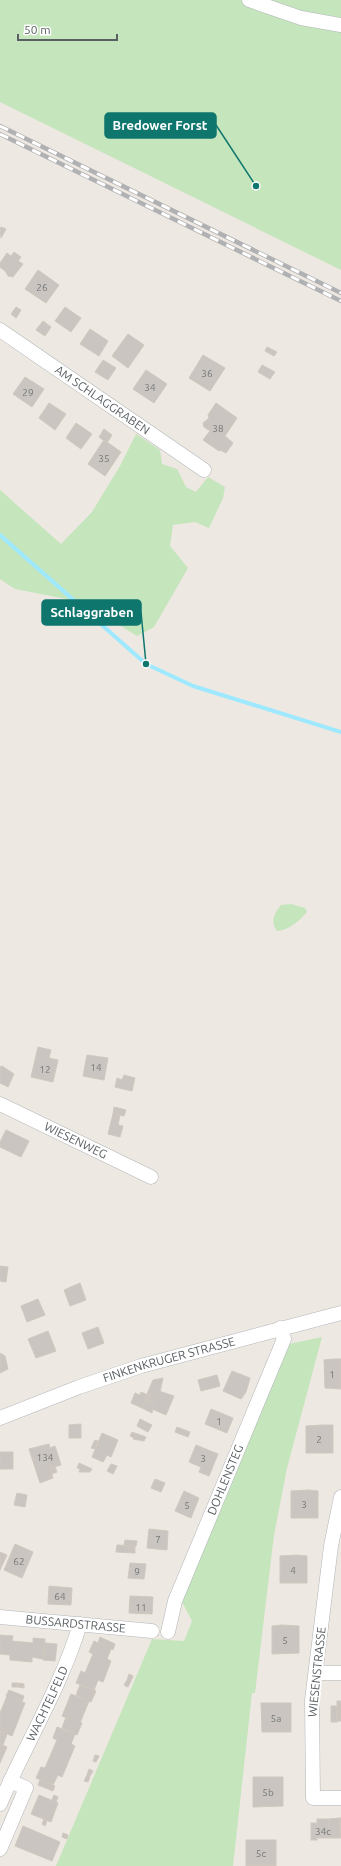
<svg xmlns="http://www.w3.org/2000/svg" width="341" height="1866" font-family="Ubuntu,sans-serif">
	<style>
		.green { fill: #c5e5bc }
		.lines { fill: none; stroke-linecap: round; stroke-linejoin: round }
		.stream { stroke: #9ee9ff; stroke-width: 4 }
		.building { fill: #cac5c0; stroke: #d1c8bf }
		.minor-casing { stroke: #b2b6b9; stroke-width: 15 }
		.minor { stroke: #fff; stroke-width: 14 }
		.rail-casing { stroke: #b0b1b2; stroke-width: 4.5 }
		.rail { stroke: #fff; stroke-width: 3; stroke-dasharray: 9; stroke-linecap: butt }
		.labels { text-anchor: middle; stroke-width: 4; stroke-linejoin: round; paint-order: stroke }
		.number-label { font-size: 10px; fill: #75787a }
		.street-label { font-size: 12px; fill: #595f62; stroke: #fff }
		.leader { fill: none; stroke: #0f766e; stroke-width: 1.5 }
		.callout-dot { fill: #0f766e; stroke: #fff; stroke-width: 1.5 }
		.callout { fill: #0f766e; stroke: #0f766e; stroke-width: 1.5 }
		.callout-label { font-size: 13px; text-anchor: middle; font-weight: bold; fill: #fff }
	</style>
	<rect width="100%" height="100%" fill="#ede8e1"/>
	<g class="green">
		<polygon points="0,0 341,0 341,270 0,102"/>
		<polygon points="136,434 160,450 162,464 177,469 186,487 196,492 208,477 225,487 223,498 209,528 195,522 173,525 170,546 188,568 154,627 137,636 82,602 15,589 0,579 0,490 61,544 92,512 120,466"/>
		<path d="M291,904L305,908L307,912C299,921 289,930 277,931C270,922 274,914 281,905Z"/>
		<polygon points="322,1337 287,1468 274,1535 255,1693 252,1693 233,1866 56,1866 152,1639 184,1641 192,1621 181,1600 289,1344"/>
	</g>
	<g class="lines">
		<polyline class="stream" points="0,535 146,664 193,686 341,732"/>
	</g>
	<g class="building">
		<polygon points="1,227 6,229 1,238 0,228"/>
		<polygon points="14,252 21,257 18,261 23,264 13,277 8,276 6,272 0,267 0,263 7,253 11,256"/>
		<polygon points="38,270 59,285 46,303 25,289"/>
		<polygon points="16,307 21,310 16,318 11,314"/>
		<polygon points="65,307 81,318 71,332 55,321"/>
		<polygon points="43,321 51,327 45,336 36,330"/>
		<polygon points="90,329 108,341 99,356 80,344"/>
		<polygon points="128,334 144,345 128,368 112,356"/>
		<polygon points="267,347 277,352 274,356 265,351"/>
		<polygon points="203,355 225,368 210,391 189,378"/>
		<polygon points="103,360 116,368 108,380 95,372"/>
		<polygon points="262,365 275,372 270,379 258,372"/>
		<polygon points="146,370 167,384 154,403 133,389"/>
		<polygon points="25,377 44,389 32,407 13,394"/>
		<polygon points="49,403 66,414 55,430 39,418"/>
		<polygon points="216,403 237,418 225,436 233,443 226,453 220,450 219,451 203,440 210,431 204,427 203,423 209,418 208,415"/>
		<polygon points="76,423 92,434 81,449 66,438"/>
		<polygon points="104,429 112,435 107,443 99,437"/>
		<polygon points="104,440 121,452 105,476 88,464"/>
		<polygon points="38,1047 51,1050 49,1058 58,1060 53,1082 31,1077"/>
		<polygon points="87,1055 108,1058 104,1080 83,1076"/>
		<polygon points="2,1066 14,1074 8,1087 0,1083 0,1067"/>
		<polygon points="124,1075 135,1078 132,1091 115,1087 117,1078 122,1080"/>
		<polygon points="114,1107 126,1110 124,1116 113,1114"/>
		<polygon points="113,1114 120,1115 118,1125 123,1126 120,1137 108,1134"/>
		<polygon points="6,1130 29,1141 21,1157 0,1147 0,1142"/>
		<polygon points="0,1266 8,1267 6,1282 0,1281"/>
		<polygon points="80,1283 86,1300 70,1306 64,1290"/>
		<polygon points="38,1299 45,1315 27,1322 21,1306"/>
		<polygon points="98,1327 104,1343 88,1349 82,1333"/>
		<polygon points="48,1331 56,1351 36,1358 28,1339"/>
		<polygon points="0,1353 5,1356 8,1369 0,1373"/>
		<polygon points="334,1359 341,1359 341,1389 325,1388 324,1360"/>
		<polygon points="232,1371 250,1378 246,1392 241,1399 223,1391"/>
		<polygon points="217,1375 220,1386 201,1391 198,1380"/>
		<polygon points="163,1378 160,1392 156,1398 147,1394 153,1380"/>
		<polygon points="159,1391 174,1396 166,1415 152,1409 154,1403 146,1400 148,1395 156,1398"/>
		<polygon points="141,1392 148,1395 142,1408 131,1403 135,1393 140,1395"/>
		<polygon points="146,1400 154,1403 152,1413 142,1408"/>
		<polygon points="211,1409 233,1418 227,1433 205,1424"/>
		<polygon points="140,1419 152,1425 148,1432 137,1426"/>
		<polygon points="81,1424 81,1438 69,1438 69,1425"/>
		<polygon points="323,1425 333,1425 333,1453 306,1453 306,1426"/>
		<polygon points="177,1427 190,1432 188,1437 175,1432"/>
		<polygon points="132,1432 146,1437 144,1441 133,1439 134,1438 130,1436"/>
		<polygon points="102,1433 118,1440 111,1457 107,1455 103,1462 92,1457"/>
		<polygon points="95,1440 98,1441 95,1449 91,1448"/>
		<polygon points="49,1444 50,1448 55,1446 61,1465 50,1468 53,1478 40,1483 29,1449"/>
		<polygon points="196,1445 218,1454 209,1476 199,1472 201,1467 189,1462"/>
		<rect x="0" y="1452" width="13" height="17"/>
		<polygon points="79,1463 92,1469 90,1472 79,1472 80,1469 77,1468"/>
		<polygon points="111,1464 117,1466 113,1474 107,1471"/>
		<polygon points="55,1467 57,1472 52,1474 50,1468"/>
		<polygon points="155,1479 165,1483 161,1492 151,1488"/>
		<polygon points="309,1490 318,1491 318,1518 291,1518 291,1491"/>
		<polygon points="184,1491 199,1498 191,1518 175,1511"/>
		<polygon points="17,1493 27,1495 25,1507 14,1505"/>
		<polygon points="149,1529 168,1531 167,1550 147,1548"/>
		<polygon points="125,1540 137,1541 136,1546 124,1545"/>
		<polygon points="15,1544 33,1552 22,1578 4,1570"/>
		<polygon points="117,1545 135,1546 135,1553 116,1552"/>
		<polygon points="0,1552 7,1555 0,1570"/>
		<polygon points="297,1555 307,1556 307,1583 280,1583 280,1556"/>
		<polygon points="130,1563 146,1564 144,1579 128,1578"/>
		<polygon points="49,1586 72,1588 71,1605 48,1604"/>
		<polygon points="130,1596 153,1597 152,1614 129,1613"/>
		<polygon points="282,1625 299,1626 299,1653 272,1654 272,1626"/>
		<polygon points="0,1635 13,1636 12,1641 33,1643 33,1638 45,1639 43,1659 32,1657 32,1662 10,1660 10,1655 0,1654"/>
		<polygon points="100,1637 115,1644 113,1650 98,1643"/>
		<polygon points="94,1641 111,1649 107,1659 111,1661 103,1682 98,1680 94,1690 76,1683 81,1671 85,1673 93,1654 89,1652"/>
		<polygon points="45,1643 57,1644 55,1661 43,1660"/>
		<polygon points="129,1674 133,1676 131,1681 127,1680"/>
		<polygon points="127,1680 131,1681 128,1687 124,1685"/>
		<rect x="12" y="1683" width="6" height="4"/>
		<polygon points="19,1683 24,1684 24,1688 18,1687"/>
		<polygon points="80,1685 96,1691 91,1702 76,1695"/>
		<polygon points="9,1690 24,1696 22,1702 6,1696"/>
		<polygon points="71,1694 89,1701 80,1723 62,1716"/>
		<polygon points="7,1696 25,1703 12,1736 0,1731 0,1713"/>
		<rect x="337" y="1701" width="4" height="20"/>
		<polygon points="261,1703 291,1703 291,1732 262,1732"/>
		<rect x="331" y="1706" width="6" height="16"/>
		<polygon points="66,1717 82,1723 77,1735 62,1728"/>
		<polygon points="57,1727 75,1734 71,1744 75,1746 62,1777 58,1775 53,1785 36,1778 41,1767 45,1768 57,1740 53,1738"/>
		<polygon points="0,1731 7,1734 3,1745 0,1744"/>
		<polygon points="0,1744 7,1747 0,1763"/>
		<polygon points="95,1755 99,1756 96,1762 93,1761"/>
		<polygon points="89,1769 93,1771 90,1776 87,1775"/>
		<polygon points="87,1775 90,1777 88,1782 84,1781"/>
		<polygon points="253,1777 283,1777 283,1806 253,1807"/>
		<polygon points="40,1780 55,1786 53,1791 38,1785"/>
		<polygon points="39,1795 58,1803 51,1822 31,1814"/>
		<polygon points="54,1795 58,1797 56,1802 52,1800"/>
		<rect x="340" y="1818" width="1" height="20"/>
		<polygon points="340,1818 340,1838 329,1838 329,1819"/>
		<polygon points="44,1819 47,1821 45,1826 42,1824"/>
		<rect x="317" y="1819" width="12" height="19"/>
		<rect x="311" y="1823" width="6" height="17"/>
		<polygon points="23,1826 60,1842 52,1861 15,1846"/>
		<polygon points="63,1833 68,1835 67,1839 62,1837"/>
		<rect x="246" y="1840" width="30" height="26"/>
	</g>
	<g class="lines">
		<g class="minor-casing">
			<g id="minor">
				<polyline points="249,0 301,18 341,25"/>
				<path id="s1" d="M0,330L204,470"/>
				<path id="s2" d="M0,1104L151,1177"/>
				<path id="s3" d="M0,1418L79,1387L141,1366L341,1313"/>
				<polyline points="341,1497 331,1546 312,1700 313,1798 341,1798"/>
				<path id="s4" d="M0,1617L152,1631"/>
				<path id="s5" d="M168,1632L175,1601L284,1339L280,1328"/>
				<polyline points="316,1673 341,1673"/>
				<path id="s6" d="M0,1804C25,1745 62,1685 80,1624"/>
				<polyline points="0,1849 26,1788 10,1781"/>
			</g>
		</g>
		<use href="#minor" class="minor"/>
		<g class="rail-casing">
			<g id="rail">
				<polyline points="0,126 341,293"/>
				<polyline points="0,134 341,301"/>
			</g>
		</g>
		<use href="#rail" class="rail"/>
	</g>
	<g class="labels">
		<g class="number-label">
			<text x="42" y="291">26</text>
			<text x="207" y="377">36</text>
			<text x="150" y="391">34</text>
			<text x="28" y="396">29</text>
			<text x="218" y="432">38</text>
			<text x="104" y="462">35</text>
			<text x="96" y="1071">14</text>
			<text x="45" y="1073">12</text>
			<text x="332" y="1378">1</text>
			<text x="219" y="1425">1</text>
			<text x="319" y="1443">2</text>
			<text x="45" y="1461">134</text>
			<text x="203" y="1462">3</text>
			<text x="304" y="1508">3</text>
			<text x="187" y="1509">5</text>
			<text x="158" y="1543">7</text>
			<text x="19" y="1565">62</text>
			<text x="293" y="1574">4</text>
			<text x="137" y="1575">9</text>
			<text x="60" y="1600">64</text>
			<text x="141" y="1611">11</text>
			<text x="285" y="1644">5</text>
			<text x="276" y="1722">5a</text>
			<text x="268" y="1796">5b</text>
			<text x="323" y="1835">34c</text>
			<text x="261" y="1857">5c</text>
		</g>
		<g class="street-label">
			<text dy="4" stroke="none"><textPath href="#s1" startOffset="124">AM SCHLAGGRABEN</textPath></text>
			<text dy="4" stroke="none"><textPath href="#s2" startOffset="84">WIESENWEG</textPath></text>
			<text dy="4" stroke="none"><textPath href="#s3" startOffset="179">FINKENKRUGER STRASSE</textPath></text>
			<text dy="4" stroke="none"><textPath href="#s5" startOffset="163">DOHLENSTEG</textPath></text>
			<text dy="4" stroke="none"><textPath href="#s4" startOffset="76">BUSSARDSTRASSE</textPath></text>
			<text transform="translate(317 1672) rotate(-84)" y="4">WIESENSTRASSE</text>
			<text dy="4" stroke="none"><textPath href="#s6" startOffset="111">WACHTELFELD</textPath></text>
		</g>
	</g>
	<path class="leader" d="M256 186L216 125M146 664L141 612"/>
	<g class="callout-dot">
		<circle cx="256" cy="186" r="4"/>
		<circle cx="146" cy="664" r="4"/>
	</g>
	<g class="callout">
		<rect x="105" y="113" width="111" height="25" rx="4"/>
		<rect x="42" y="600" width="99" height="25" rx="4"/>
	</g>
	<g class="callout-label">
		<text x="160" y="130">Bredower Forst</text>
		<text x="92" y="617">Schlaggraben</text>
	</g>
	<path d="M18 34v6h99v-6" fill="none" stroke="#595f62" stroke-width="2"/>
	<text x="24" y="34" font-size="12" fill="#595f62" stroke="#ffffff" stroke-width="3" paint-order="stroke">50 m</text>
</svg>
